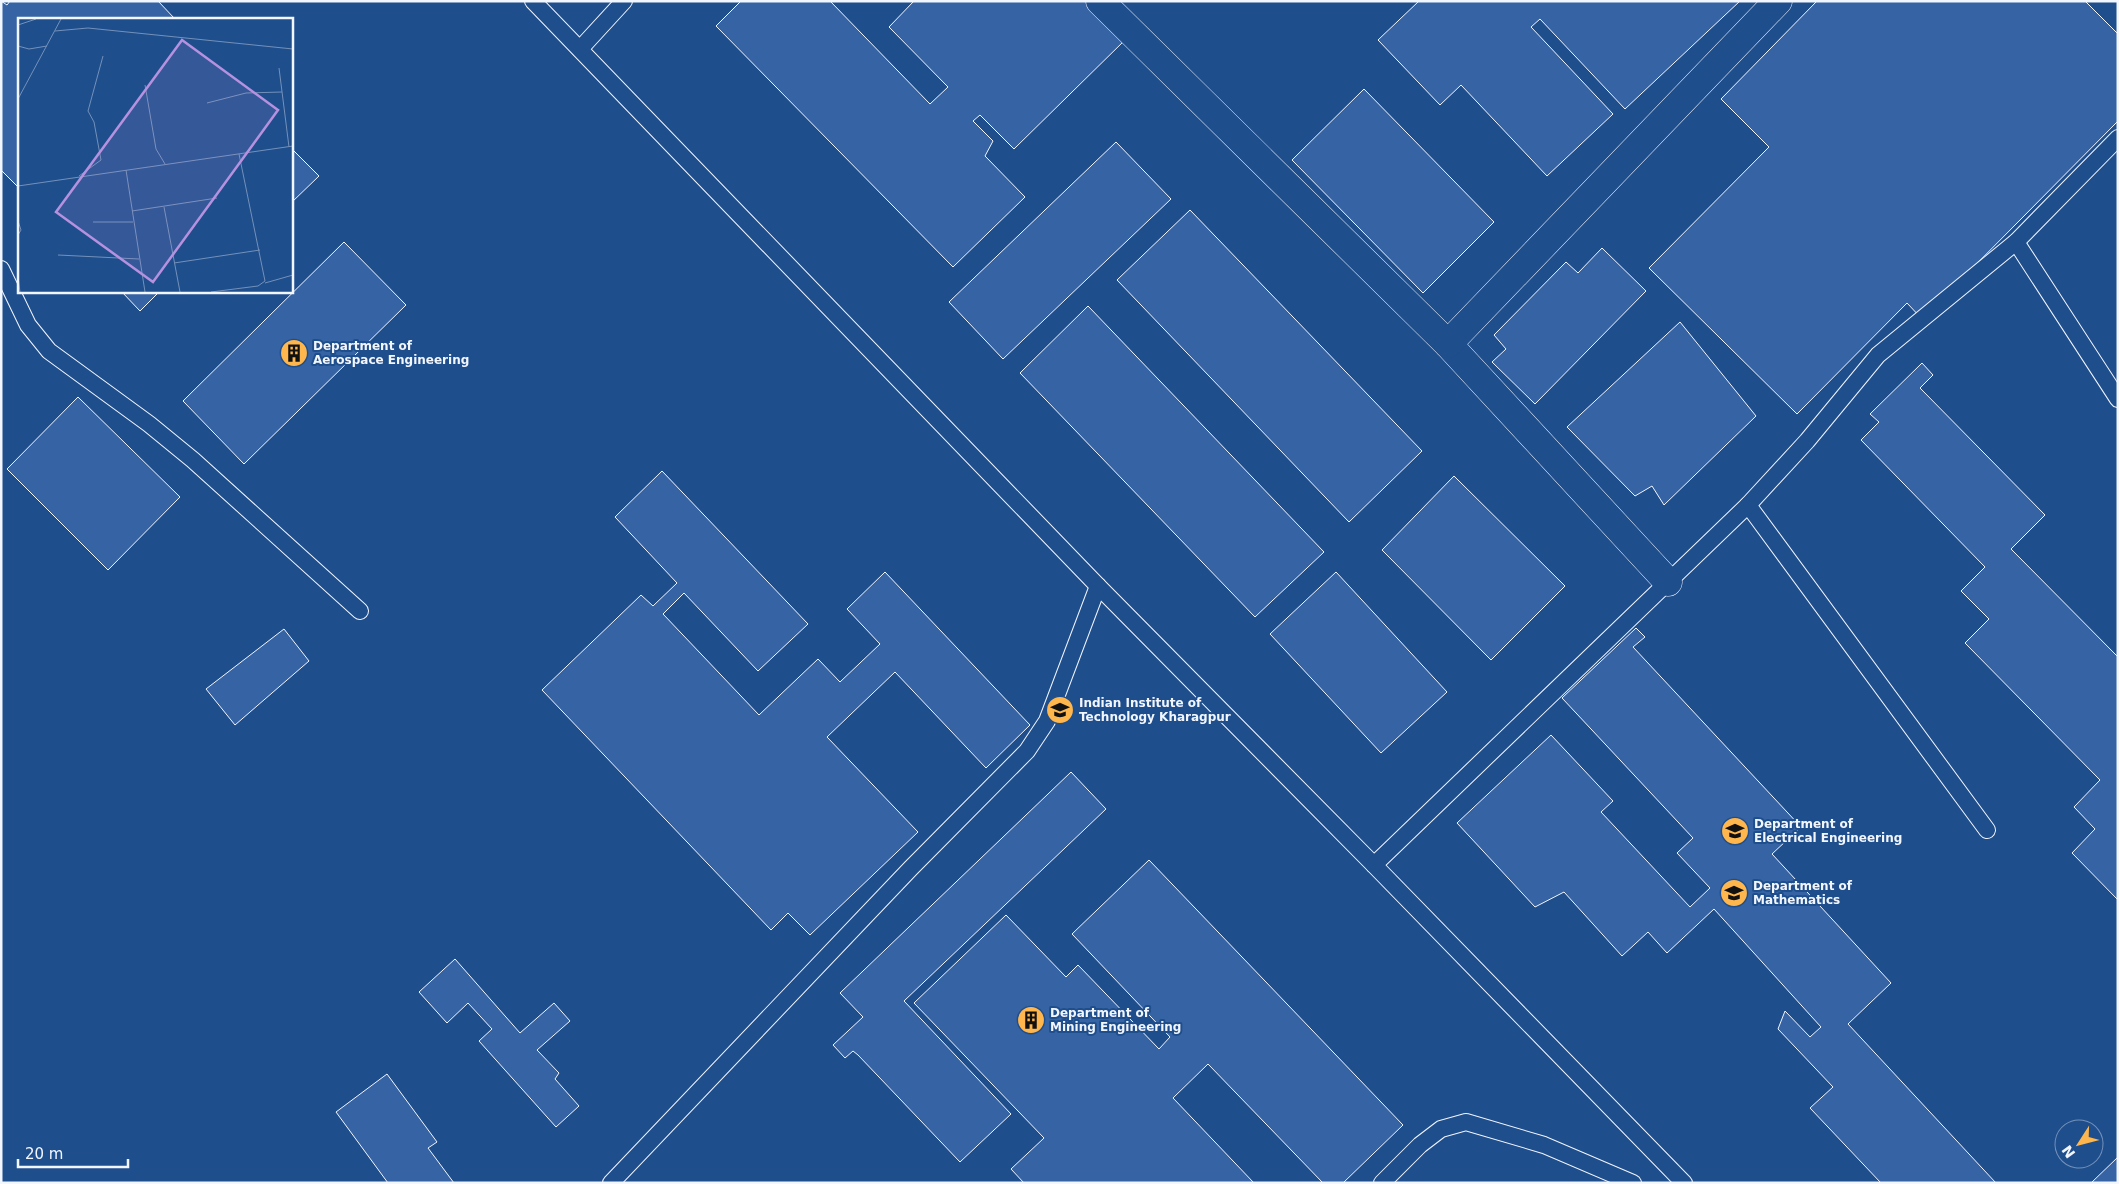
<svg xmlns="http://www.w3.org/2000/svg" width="2119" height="1184" font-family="'DejaVu Sans',sans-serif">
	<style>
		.building { fill: #3563a3; stroke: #f2f6ff }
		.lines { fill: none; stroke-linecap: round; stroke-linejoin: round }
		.service-casing { stroke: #f2f6ff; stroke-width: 18 }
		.minor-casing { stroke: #f2f6ff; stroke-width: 29 }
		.service { stroke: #1f4e8c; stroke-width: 16 }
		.minor { stroke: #1f4e8c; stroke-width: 28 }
		.labels { text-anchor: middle; stroke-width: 4; stroke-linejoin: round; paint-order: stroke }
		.poi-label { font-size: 12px; font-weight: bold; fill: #f2f6ff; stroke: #1f4e8c; text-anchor: start }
		.inset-road { fill: none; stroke: #7391ba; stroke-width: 1 }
		.view { fill: #b691df; fill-opacity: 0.15; stroke: #b691df; stroke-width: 2.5 }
		.inset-edge { fill: none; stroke: #f2f6ff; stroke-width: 2.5 }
	</style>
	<rect width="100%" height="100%" fill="#1f4e8c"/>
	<g class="building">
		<polygon points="1,1 7,5 10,1 158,1 175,19 19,19 19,188 1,170"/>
		<polygon points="741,1 830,1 930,104 948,87 889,27 914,1 1089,1 1126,39 1014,149 980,115 973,121 993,141 985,156 1025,197 953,267 716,26"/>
		<polygon points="1419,1 1740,1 1625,109 1540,19 1531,27 1613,114 1547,176 1461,85 1440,105 1378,40"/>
		<polygon points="1817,1 2085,1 2118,34 2118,121 1922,319 1907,303 1797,414 1649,268 1769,147 1721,99"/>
		<polygon points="1364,89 1494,222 1423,293 1292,160"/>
		<polygon points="1116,142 1171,199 1003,359 949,302"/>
		<polygon points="291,148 319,176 291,203"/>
		<polygon points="1190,210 1422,451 1349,522 1117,280"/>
		<polygon points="344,242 406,305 244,464 183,401"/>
		<polygon points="1602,248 1646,291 1535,404 1492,362 1506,349 1494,335 1566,262 1578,273"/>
		<polygon points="121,291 160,291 140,311"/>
		<polygon points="1088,306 1324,552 1255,617 1020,373"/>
		<polygon points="1680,322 1756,416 1664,505 1652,486 1635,496 1567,427"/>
		<polygon points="1922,363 1933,375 1920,388 2045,515 2011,549 2118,657 2118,900 2072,853 2095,829 2074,807 2100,780 1965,643 1989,619 1961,591 1985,567 1861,440 1879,422 1870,414"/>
		<polygon points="78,397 180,497 108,570 7,469"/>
		<polygon points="662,471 808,624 758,671 684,593 663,614 759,715 818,659 840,682 880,644 847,609 885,572 1030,725 986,768 895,672 827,737 918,832 810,935 788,913 771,930 542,690 641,595 653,606 677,583 615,517"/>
		<polygon points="1454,476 1565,586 1491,660 1382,550"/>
		<polygon points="1336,572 1447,692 1381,753 1270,634"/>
		<polygon points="1636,628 1645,637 1633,647 1801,827 1772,854 1891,983 1848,1024 1996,1183 1881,1183 1810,1108 1833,1087 1778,1029 1785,1011 1810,1037 1821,1027 1714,909 1667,953 1648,932 1622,956 1564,892 1535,907 1457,823 1551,735 1613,801 1601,812 1690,907 1710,888 1677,853 1693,838 1562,698"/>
		<polygon points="284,629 309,661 235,725 206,689"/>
		<polygon points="1071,772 1106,809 904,1001 1011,1114 960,1162 858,1055 853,1051 845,1058 833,1045 863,1017 840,993"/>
		<polygon points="1149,860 1403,1125 1343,1183 1323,1183 1208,1064 1173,1098 1254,1183 1024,1183 1011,1169 1044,1138 914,1003 1006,915 1066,977 1078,965 1159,1049 1170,1037 1072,934"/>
		<polygon points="455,959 520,1033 554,1003 570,1021 537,1050 559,1073 555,1079 579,1106 556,1127 479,1041 492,1029 468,1003 447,1023 419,992"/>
		<polygon points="387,1074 437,1142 428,1148 454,1183 388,1183 336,1112"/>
		<polygon points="2118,1157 2118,1183 2091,1183"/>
	</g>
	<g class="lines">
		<g class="service-casing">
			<g id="service">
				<polyline points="533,1 1098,586 1374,865 1684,1183"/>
				<polyline points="580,49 624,1"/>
				<polyline points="2016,242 2118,399"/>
				<polyline points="1,269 28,325 49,351 149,424 193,460 360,611"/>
				<polyline points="1748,505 1987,830"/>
				<polyline points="1374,865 1748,505 1807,441 1878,355 2016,242 2118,138"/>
				<polyline points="611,1183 911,868 1027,751 1047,721 1098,586"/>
				<polyline points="1382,1183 1420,1145 1441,1129 1466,1122 1544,1145 1633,1183"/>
			</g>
		</g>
		<g class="minor-casing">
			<g id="minor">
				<polyline points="1100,1 1448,344 1668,582"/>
				<polyline points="1448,344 1778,1"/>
			</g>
		</g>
		<use href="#service" class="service"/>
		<use href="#minor" class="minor"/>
	</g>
	<defs>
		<g id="building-disc" transform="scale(1.4375)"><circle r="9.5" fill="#ffb74d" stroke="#1f4e8c"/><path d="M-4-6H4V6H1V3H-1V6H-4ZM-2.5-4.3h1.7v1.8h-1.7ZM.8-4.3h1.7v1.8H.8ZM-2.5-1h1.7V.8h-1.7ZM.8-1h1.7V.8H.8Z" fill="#111"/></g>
		<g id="university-disc" transform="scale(1.4375)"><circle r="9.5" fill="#ffb74d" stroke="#1f4e8c"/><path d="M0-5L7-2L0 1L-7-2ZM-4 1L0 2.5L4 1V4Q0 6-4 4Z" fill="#111"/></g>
	</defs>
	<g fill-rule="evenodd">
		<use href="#building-disc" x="294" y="353"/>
		<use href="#university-disc" x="1060" y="710"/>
		<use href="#university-disc" x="1735" y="831"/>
		<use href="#university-disc" x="1734" y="893"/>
		<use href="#building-disc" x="1031" y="1020"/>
	</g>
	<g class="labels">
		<g class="poi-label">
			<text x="313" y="350">Department of<tspan x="313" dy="14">Aerospace Engineering</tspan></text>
			<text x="1079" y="707">Indian Institute of<tspan x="1079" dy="14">Technology Kharagpur</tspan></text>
			<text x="1754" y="828">Department of<tspan x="1754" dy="14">Electrical Engineering</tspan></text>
			<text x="1753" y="890">Department of<tspan x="1753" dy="14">Mathematics</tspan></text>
			<text x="1050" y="1017">Department of<tspan x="1050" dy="14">Mining Engineering</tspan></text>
		</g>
	</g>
	<g transform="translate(18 18)">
		<rect width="275" height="275" fill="#1f4e8c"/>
		<path class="inset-road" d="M0,7L18,1M37,13L70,10L275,31M0,28L11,31L29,28M261,50L271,129M127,67L138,131L147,146M0,81L43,1M189,85L228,75L264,74M108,152L127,274M61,158L83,142L76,104L70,93L85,38M0,168L275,128M146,189L162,274M114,193L199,180M0,203L3,212L0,217M75,204H115M40,237L121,241M156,245L242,232M0,259L2,274M247,265L275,257M193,274L240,268L247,263L221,136"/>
		<path class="view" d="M164,22L260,92L135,264L38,194Z"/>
		<rect width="275" height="275" class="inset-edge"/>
	</g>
	<rect width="2119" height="1184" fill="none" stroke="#f2f6ff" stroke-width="5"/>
	<g transform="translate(2079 1144) rotate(234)"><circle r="24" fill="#1f4e8c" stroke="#7391ba"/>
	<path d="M0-4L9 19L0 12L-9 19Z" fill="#ffb74d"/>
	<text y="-8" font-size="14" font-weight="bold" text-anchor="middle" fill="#f2f6ff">N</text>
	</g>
	<path d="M18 1159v8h110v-8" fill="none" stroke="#f2f6ff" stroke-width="2.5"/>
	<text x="25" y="1159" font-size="15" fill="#f2f6ff" stroke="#1f4e8c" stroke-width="4" paint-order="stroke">20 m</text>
</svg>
